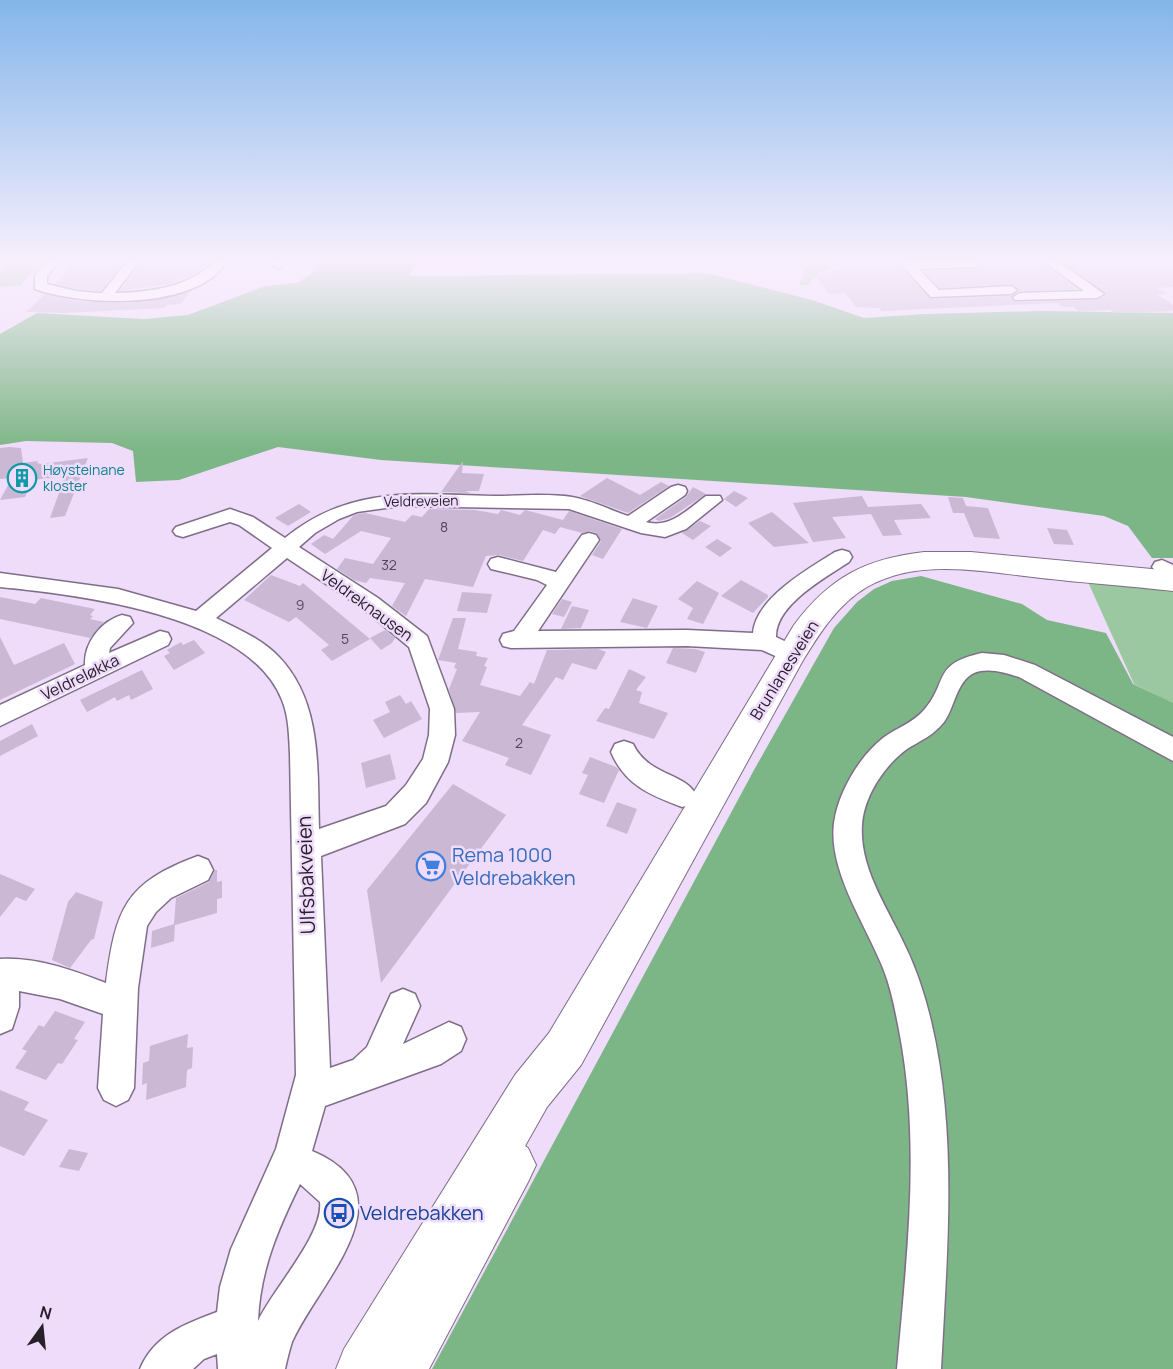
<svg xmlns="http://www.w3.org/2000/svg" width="1173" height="1369" font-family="Manrope,sans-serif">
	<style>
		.built { fill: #e4ccf0 }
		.green { fill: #9bc8a1 }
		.forest { fill: #7db686 }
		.building { fill: #cbb8d5 }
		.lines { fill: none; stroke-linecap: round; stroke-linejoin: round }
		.minor-casing { stroke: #7f6e88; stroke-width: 3 }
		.major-casing { stroke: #7f6e88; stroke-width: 2 }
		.minor { fill: #fff; fill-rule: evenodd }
		.major { fill: #fff; fill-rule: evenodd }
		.labels { text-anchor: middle; stroke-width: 5; stroke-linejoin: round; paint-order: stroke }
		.far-culture-label { font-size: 14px; fill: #0d838f; stroke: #efdbfa; text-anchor: start }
		.far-street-label { font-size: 14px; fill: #27202b; stroke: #efdbfa }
		.number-label { font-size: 14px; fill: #504656 }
		.street-label { font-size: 16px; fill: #27202b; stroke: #efdbfa }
		.near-shop-label { font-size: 20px; fill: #366cbe; stroke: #efdbfa; text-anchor: start }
		.near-street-label { font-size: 20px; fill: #27202b; stroke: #efdbfa }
		.near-transit-label { font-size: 20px; fill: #164399; stroke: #efdbfa; text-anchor: start }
	</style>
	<rect width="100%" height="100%" fill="#efdbfa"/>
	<polygon class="built" points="420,259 514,259 517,266 419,275 414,268"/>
	<g class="green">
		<polygon points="809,259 824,259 831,265 829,269 817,273 819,277 812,277 809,285 799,285"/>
		<polygon points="41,262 21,285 0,287 0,273 9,263"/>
		<polygon points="1088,582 1173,590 1173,704 1134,684"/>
	</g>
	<g class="forest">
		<polygon points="320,259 418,259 409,276 707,273 812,300 864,318 926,314 1041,311 1173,313 1173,558 1152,558 1128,526 1104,516 966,497 381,460 278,447 179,480 136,482 133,451 112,443 26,441 0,445 0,334 37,313 144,319 188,315 265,286 297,283 311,274"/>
		<polygon points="921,576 1022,604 1047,620 1106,633 1133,684 1173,703 1173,1369 432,1369 754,770 834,628 857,602 874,589 892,581"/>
	</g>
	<g class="building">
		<polygon points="78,259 126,259 101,291 76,289 55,284"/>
		<polygon points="143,259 172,259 170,261 203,260 201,263 208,263 194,274 170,284 120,291"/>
		<polygon points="878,259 894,259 931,299 1011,296 1015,302 1097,300 1106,295 1059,259 1153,259 1173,271 1173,287 1157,288 1167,294 1157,294 1173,305 1173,311 1114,313 1110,310 1078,311 1074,307 1062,307 1057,303 882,311 879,308 856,307 845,293 829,294 816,277 847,266 878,264 876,262 881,262"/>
		<polygon points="984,259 1039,259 1077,289 1019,291 1011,284 940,288 924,271 975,269 983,264 990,264"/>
		<polygon points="189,292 181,304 166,305 164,308 64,313 26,312 45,294 75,301 124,303 149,301"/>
		<polygon points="9,447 21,448 23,463 38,461 37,463 41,464 88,458 65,516 50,518 65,476 33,480 25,497 0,500 12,478 0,479 0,448"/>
		<polygon points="463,461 462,473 484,474 479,491 465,491 471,493 441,492"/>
		<polygon points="607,478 640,495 661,482 669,486 628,513 580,496"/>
		<polygon points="693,487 706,494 670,518 659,521 655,519 686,497"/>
		<polygon points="734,491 748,498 736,507 724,499"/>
		<polygon points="862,496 868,507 921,504 931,518 894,520 902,535 883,536 871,514 832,517 846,538 813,542 793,503"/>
		<polygon points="948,497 963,498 966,506 988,508 1000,539 974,537 964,513 953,513"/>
		<polygon points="299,504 311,512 288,526 275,518"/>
		<polygon points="429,509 475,510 498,514 501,510 520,515 525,510 563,520 569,511 622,529 603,559 592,555 601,541 597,533 590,531 582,533 560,527 555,534 543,530 523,561 499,555 486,556 473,587 425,579 406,616 392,606 405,583 370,578 366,583 354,580 337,569 345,558 373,564 391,538 361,531 325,554 311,544 324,535 333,539 353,516 358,514 365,513 405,522 412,515 422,517"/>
		<polygon points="772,512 809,543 774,547 748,523"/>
		<polygon points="700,521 711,526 693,540 682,533"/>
		<polygon points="1047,528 1067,530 1074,545 1054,544"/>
		<polygon points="717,539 732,548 720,557 705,547"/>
		<polygon points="271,575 300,586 303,583 370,639 332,661 321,650 329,645 296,617 289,622 244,600"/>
		<polygon points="741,580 768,595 768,597 753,613 721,596"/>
		<polygon points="697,581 719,593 703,624 687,619 693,608 678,599"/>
		<polygon points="462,592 492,594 487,613 457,611"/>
		<polygon points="0,597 35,604 41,598 95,609 90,615 93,616 90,619 104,622 90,638 0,619"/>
		<polygon points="633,598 658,606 647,628 620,622"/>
		<polygon points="562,599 572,602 564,617 552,614"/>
		<polygon points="572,606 589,610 581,628 561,629"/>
		<polygon points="453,618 466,618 458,649 477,652 476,656 488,658 484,666 487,667 480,685 520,696 530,682 534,684 547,650 598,649 606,652 596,670 572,663 563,680 556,677 522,725 551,735 531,775 505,765 509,758 462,741 480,712 456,713 449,689 457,669 454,668 456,663 438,660"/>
		<polygon points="385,630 395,638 392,643 381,650 370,638"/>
		<polygon points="0,637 14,665 64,643 75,664 0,700"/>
		<polygon points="194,640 205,653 174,670 164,656 170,653 167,650 181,642 183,645"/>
		<polygon points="673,648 695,649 705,652 696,673 666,663"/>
		<polygon points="629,669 646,677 636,690 642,692 639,703 668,713 654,739 596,721 605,708 609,709"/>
		<polygon points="142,670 153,689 131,700 129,695 117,701 115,697 87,712 80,700"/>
		<polygon points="400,695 406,704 411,701 422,719 384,738 373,720 390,712 385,702"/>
		<polygon points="32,724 38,736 0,756 0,741"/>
		<polygon points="390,754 396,779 366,788 361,763"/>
		<polygon points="590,757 616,767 619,770 604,803 579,794 588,775 582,773"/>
		<polygon points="453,784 506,815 381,983 367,890"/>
		<polygon points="617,802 637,809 627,834 606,826"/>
		<polygon points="215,870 217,870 217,882 222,881 222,898 217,899 217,913 175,925 174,941 151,948 152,931 174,924 176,898 209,882"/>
		<polygon points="0,874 35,889 26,901 16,897 0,917"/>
		<polygon points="76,892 103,902 94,939 91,940 70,968 52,960 68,902"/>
		<polygon points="55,1011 85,1022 74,1039 78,1040 62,1064 58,1063 46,1080 15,1068 27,1051 22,1049 39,1025 44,1027"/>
		<polygon points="188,1034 187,1048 193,1047 192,1068 187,1070 186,1087 146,1100 147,1083 142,1085 143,1063 149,1061 150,1046"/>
		<polygon points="0,1090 29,1102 24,1110 48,1120 24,1156 0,1146"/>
		<polygon points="69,1149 88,1153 79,1171 59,1167"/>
	</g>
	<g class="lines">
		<g class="minor-casing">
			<g id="minor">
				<path d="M48,259H60L47,276V284L76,291L98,293H102L129,259H141L115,293C152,292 191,287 217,259H229C224,266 218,274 210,279C169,308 80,305 35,289V276Z"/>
				<polygon points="274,259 286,259 281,267 277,268 271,264"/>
				<polygon points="896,259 909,259 912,262 975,259 981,263 975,267 919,269 939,290 1011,286 1017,290 1011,294 931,297"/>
				<polygon points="1041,259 1055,259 1104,294 1097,298 1015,300 1013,297 1020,293 1084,291"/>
				<path d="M678,485L685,487L687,491L685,495L646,522C670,529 688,509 706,496H720L722,500L686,529L665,537L641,533L569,509L400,506L357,512L339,519L315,533L299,547L378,598L427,636L454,709L455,735L448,762L426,803L405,824L321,856L330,1068L353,1060L367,1047L391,994L403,989L415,994L420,1006L403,1044L449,1022L461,1027L466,1039L461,1051L441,1064L325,1106L312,1151C415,1194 317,1284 292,1342C289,1351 287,1360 285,1369H218L217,1354L204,1359L193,1369H140C154,1335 185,1324 217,1312L220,1287L231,1249L276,1149L296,1075L290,754C289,736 289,717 282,700C248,614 79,595 0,587V573L118,589L196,611L272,548L239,525L230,522L183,537L176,535L173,531L176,527L230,509L253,517L285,538C350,485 416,494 494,496C519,496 547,493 572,497C591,500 610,510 628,516L671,487ZM287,558L362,608L409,647L430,709L429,735L423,759L406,785L386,806L319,829C317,771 323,703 279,657C262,639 238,629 216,618ZM300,1184L320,1202C324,1234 273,1289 258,1321C260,1270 278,1229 300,1184Z"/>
				<path d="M589,533L596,535L599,540L538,631L687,630L753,633C756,598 808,569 835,552L842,550L849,552L852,557L849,562C825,578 775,605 776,637L799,648L803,654L799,660L791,663L762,650L687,646L511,648L503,646L500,640L503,634L514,631L547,585L537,580L491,569L488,564L491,559L498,557L556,572L582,535Z"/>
				<polygon points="1162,560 1173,565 1173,584 1166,582 1152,567 1155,562"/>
				<path d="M122,615L130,617L133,623L110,648L109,653L160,631L168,633L171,639L168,645L0,726V705L85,665C84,643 101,621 122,615Z"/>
				<path d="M982,653L1004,655L1035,665L1173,737V761L1019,677C1006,673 988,667 974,673C956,682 955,707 944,722C934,735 920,741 907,749C884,766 864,796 862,825C859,869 889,910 906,948C917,971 925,996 931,1021C958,1135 947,1253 941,1369H897C907,1256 921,1142 899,1030C895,1009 891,988 883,968C866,925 828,871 834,823C838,793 859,757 883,738C896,728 913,723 924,710C949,682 931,664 982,653Z"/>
				<path d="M624,741L633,744C648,776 686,773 696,795L692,804L682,807C650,795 625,785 611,752L615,744Z"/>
				<path d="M198,856L208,860L213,870L208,880L171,898L156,912L147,926L138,988L134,1088L128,1100L116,1106L104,1100L98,1088L103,1014L60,999L19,991V1007L12,1029L0,1034V959C37,957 72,970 106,983C116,908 125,883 198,856Z"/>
			</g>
		</g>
		<g class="major-casing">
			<path id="major" d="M924,552H971L1173,571V591C1129,586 1085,583 1041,578C985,572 919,557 867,587C838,604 819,634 802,662L581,1065L547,1107L525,1146L528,1148L536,1165L528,1182L429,1369H336L344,1349L515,1075L549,1033L794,625C830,577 865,559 924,552Z"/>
		</g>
		<use href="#minor" class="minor"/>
		<use href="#major" class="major"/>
	</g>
	<linearGradient id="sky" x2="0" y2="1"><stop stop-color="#83b6ea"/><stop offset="0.58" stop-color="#f8effd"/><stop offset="1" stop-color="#f8effd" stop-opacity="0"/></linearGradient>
	<rect width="1173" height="450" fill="url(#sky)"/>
	<defs>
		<g id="building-ring" transform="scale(1.5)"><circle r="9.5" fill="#efdbfa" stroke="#0f9aa8" stroke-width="1.5"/><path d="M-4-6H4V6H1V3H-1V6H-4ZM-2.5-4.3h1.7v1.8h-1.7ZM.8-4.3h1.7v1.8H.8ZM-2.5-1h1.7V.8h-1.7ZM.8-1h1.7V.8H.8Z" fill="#0f9aa8"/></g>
		<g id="supermarket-ring" transform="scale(1.5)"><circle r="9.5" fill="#efdbfa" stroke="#3f7fe0" stroke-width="1.5"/><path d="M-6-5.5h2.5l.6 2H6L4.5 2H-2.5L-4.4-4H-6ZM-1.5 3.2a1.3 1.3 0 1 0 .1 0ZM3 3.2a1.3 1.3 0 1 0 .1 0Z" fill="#3f7fe0"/></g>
		<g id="bus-ring" transform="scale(1.5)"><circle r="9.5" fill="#efdbfa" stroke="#1a4fb4" stroke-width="1.5"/><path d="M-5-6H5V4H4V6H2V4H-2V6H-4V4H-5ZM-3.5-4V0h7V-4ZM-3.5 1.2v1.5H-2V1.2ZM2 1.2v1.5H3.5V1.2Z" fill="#1a4fb4"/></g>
	</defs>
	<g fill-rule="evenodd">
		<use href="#building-ring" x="22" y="478"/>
		<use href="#supermarket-ring" x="431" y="866"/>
		<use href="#bus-ring" x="339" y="1213"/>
	</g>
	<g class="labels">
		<g class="far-culture-label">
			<text x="43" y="475">Høysteinane<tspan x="43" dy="16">kloster</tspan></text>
		</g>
		<g class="far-street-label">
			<text transform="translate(421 501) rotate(-1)" y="5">Veldreveien</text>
		</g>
		<g class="number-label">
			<text x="444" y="532">8</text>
			<text x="389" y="570">32</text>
			<text x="300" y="610">9</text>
			<text x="345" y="644">5</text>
			<text x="519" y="748">2</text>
		</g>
		<g class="street-label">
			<text transform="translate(367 605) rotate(36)" y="6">Veldreknausen</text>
			<text transform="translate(784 670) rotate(-58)" y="6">Brunlanesveien</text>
			<text transform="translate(80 677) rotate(-26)" y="6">Veldreløkka</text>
		</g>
		<g class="near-shop-label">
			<text x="452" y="862">Rema 1000<tspan x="452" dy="23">Veldrebakken</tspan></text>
		</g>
		<g class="near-street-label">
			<text transform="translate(306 875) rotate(-92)" y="7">Ulfsbakveien</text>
		</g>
		<g class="near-transit-label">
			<text x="360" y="1220">Veldrebakken</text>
		</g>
	</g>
	<g transform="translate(42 1327) rotate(15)" stroke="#efdbfa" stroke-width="4.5" paint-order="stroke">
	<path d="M0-4.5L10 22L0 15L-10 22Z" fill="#27202b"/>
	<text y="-9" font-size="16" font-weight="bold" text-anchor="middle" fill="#27202b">N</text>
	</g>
</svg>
